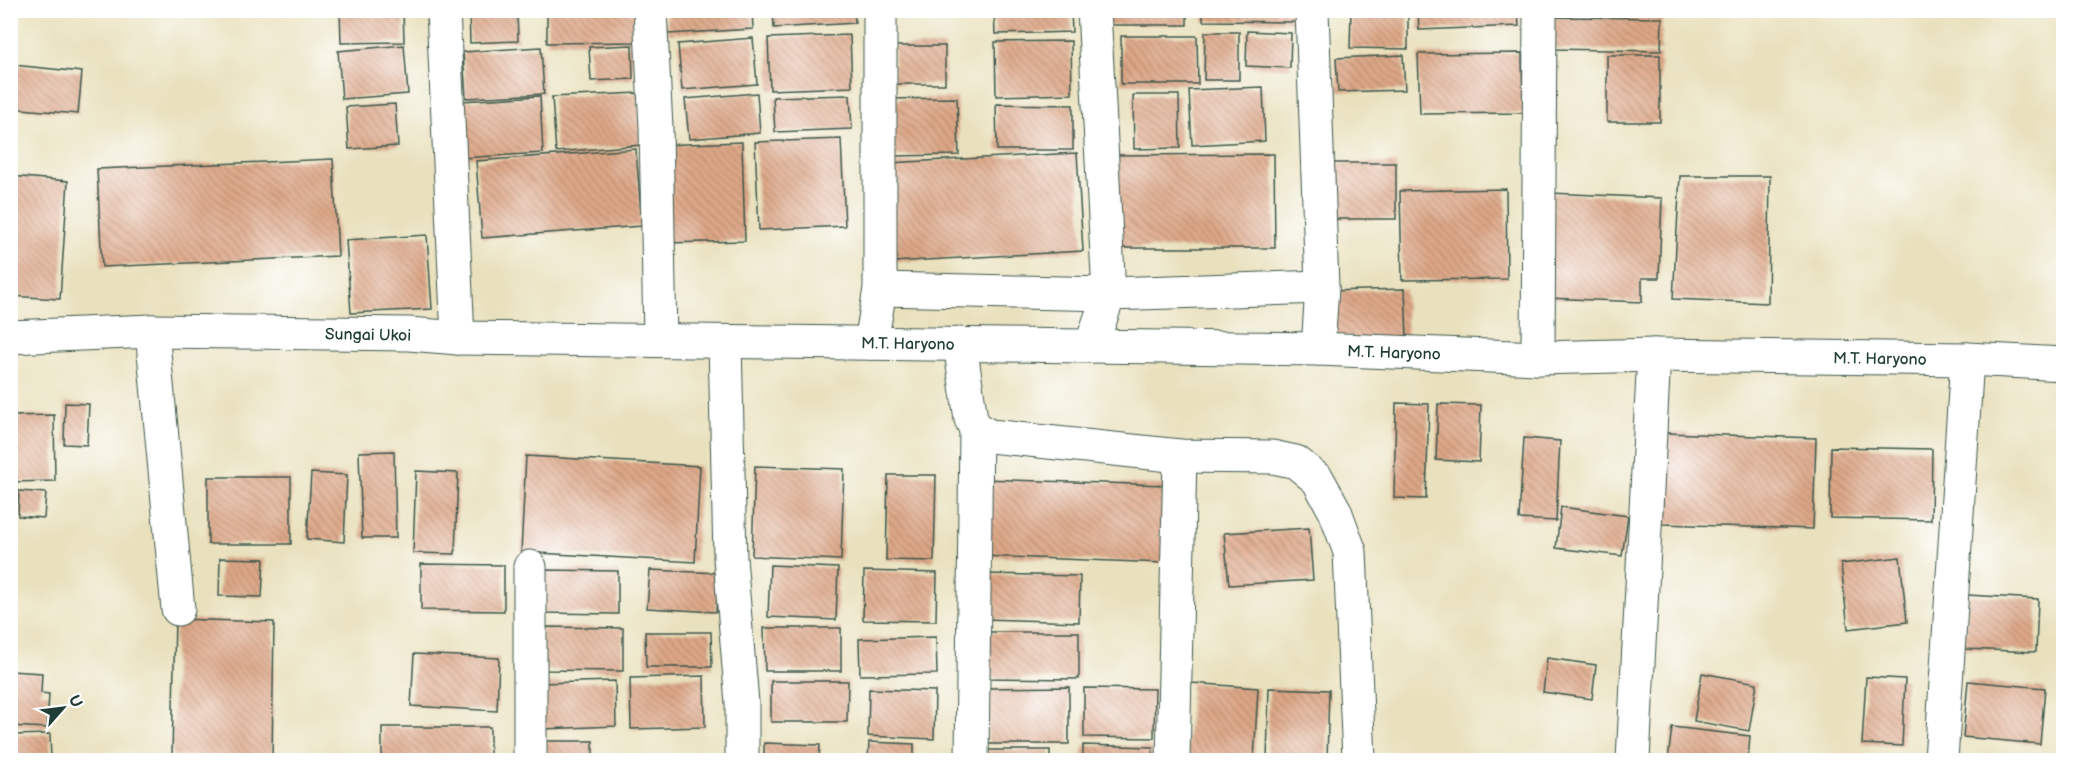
<svg xmlns="http://www.w3.org/2000/svg" width="2074" height="771" font-family="'Balsamiq Sans',sans-serif">
	<style>
		.building { fill: url(#building-back-hatch) }
		.lines { fill: none; stroke-linecap: round; stroke-linejoin: round }
		.minor-casing { stroke: #3d5649; stroke-width: 35 }
		.trunk-casing { stroke: #3d5649; stroke-width: 35 }
		.minor { stroke: #fff; stroke-width: 33 }
		.trunk { stroke: #fff; stroke-width: 33 }
		.labels { text-anchor: middle; stroke-width: 6; stroke-linejoin: round; paint-order: stroke }
		.street-label { font-size: 16px; fill: #1f3d34; stroke: #fff }
	</style>
	<defs>
		<pattern id="building-back-hatch" width="6" height="6" patternUnits="userSpaceOnUse" patternTransform="scale(1.5)"><rect width="6" height="6" fill="#dea787"/><path d="M-1 5l2 2M0 0l6 6M5-1l2 2" fill="none" stroke="#b3896f"/></pattern>
	</defs>
	<rect width="100%" height="100%" fill="#fff"/>
	<filter id="ink" filterUnits="userSpaceOnUse"><feTurbulence type="fractalNoise" baseFrequency=".0167" numOctaves="2"/><feDisplacementMap in="SourceGraphic" scale="12" xChannelSelector="R" yChannelSelector="G"/><feConvolveMatrix kernelMatrix="1 2 1 2 8 2 1 2 1" color-interpolation-filters="sRGB"/></filter>
	<filter id="wash" filterUnits="userSpaceOnUse"><feTurbulence type="fractalNoise" baseFrequency=".008" numOctaves="4" result="noise"/><feDisplacementMap in="SourceGraphic" scale="24" xChannelSelector="R" yChannelSelector="G"/><feGaussianBlur stdDeviation="1.35" result="paint"/><feColorMatrix in="noise" values="0 0 0 0 0 0 0 0 0 0 0 0 0 0 0 0 0 1.4 0 .05"/><feComposite in="paint" operator="in"/></filter>
	<g filter="url(#wash)">
		<rect width="100%" height="100%" fill="#e9e1be"/>
		<g id="blocks">
			<g class="building">
				<polygon points="340,10 403,10 404,42 341,43"/>
				<polygon points="469,10 517,10 518,41 470,43"/>
				<polygon points="547,10 641,10 642,42 547,43"/>
				<polygon points="666,10 752,10 753,29 668,34"/>
				<polygon points="773,10 854,10 855,23 774,28"/>
				<polygon points="994,10 1071,10 1072,32 995,34"/>
				<rect x="1106" y="10" width="81" height="15"/>
				<polygon points="1203,10 1298,10 1298,22 1203,21"/>
				<polygon points="1351,10 1408,10 1408,49 1350,48"/>
				<polygon points="1418,10 1518,10 1519,26 1419,30"/>
				<polygon points="1551,17 1662,18 1661,51 1551,49"/>
				<polygon points="1247,31 1291,33 1290,68 1246,66"/>
				<polygon points="1205,32 1239,32 1239,80 1204,80"/>
				<polygon points="850,35 852,87 770,90 768,38"/>
				<polygon points="1121,36 1197,36 1198,84 1121,84"/>
				<polygon points="753,38 757,84 682,90 678,44"/>
				<polygon points="1071,41 1072,94 996,96 995,42"/>
				<polygon points="404,45 408,94 342,99 338,51"/>
				<polygon points="632,45 633,79 591,81 589,47"/>
				<rect x="894" y="46" width="51" height="38"/>
				<polygon points="541,47 544,94 466,98 463,52"/>
				<polygon points="1522,53 1523,113 1420,114 1418,54"/>
				<polygon points="1403,55 1405,90 1338,92 1336,58"/>
				<rect x="1607" y="55" width="53" height="67"/>
				<polygon points="13,65 82,72 78,114 10,108"/>
				<polygon points="1263,87 1265,141 1192,145 1189,90"/>
				<polygon points="639,93 642,145 556,152 552,97"/>
				<polygon points="757,93 760,133 689,139 685,99"/>
				<polygon points="850,95 852,129 775,132 773,97"/>
				<polygon points="1133,95 1179,95 1180,148 1134,149"/>
				<polygon points="540,96 543,153 462,158 461,101"/>
				<polygon points="957,98 959,155 888,156 886,99"/>
				<polygon points="395,104 398,146 349,149 346,107"/>
				<polygon points="996,104 1073,105 1073,150 997,150"/>
				<polygon points="841,139 845,226 759,230 755,142"/>
				<polygon points="742,142 745,241 665,243 661,145"/>
				<polygon points="636,149 642,226 482,238 476,161"/>
				<polygon points="1077,153 1083,251 893,262 888,163"/>
				<polygon points="1274,154 1275,248 1114,248 1113,155"/>
				<polygon points="333,159 338,256 102,267 97,169"/>
				<rect x="1333" y="163" width="63" height="56"/>
				<polygon points="10,176 68,181 60,299 10,296"/>
				<polygon points="1680,176 1770,176 1768,303 1673,299"/>
				<polygon points="1506,189 1507,279 1402,280 1400,191"/>
				<polygon points="1550,193 1662,198 1659,278 1642,278 1642,302 1547,298"/>
				<polygon points="427,235 432,309 351,313 346,240"/>
				<polygon points="1405,289 1407,338 1330,341 1328,291"/>
				<polygon points="65,403 89,404 87,445 64,444"/>
				<polygon points="1396,403 1429,404 1426,499 1394,498"/>
				<polygon points="1438,404 1481,405 1479,462 1436,460"/>
				<polygon points="54,415 55,481 10,482 10,416"/>
				<polygon points="1665,433 1816,438 1813,529 1662,524"/>
				<polygon points="1524,438 1560,441 1556,521 1519,519"/>
				<polygon points="1831,447 1932,449 1931,520 1830,518"/>
				<polygon points="394,451 396,538 362,538 359,452"/>
				<polygon points="526,456 700,466 695,562 521,552"/>
				<polygon points="755,466 844,469 841,560 752,556"/>
				<polygon points="416,471 458,473 455,554 413,553"/>
				<polygon points="311,473 347,475 344,542 307,539"/>
				<polygon points="888,475 936,475 934,561 886,560"/>
				<rect x="208" y="477" width="83" height="67"/>
				<polygon points="982,479 1166,485 1164,563 980,556"/>
				<polygon points="19,491 46,493 44,518 18,516"/>
				<polygon points="1561,507 1628,516 1622,556 1556,548"/>
				<polygon points="1309,528 1313,580 1229,585 1224,533"/>
				<polygon points="1900,557 1907,622 1848,629 1841,564"/>
				<polygon points="220,558 264,559 262,597 219,596"/>
				<polygon points="421,564 504,565 504,611 421,610"/>
				<polygon points="770,565 838,568 836,620 768,617"/>
				<polygon points="542,570 618,571 618,614 542,613"/>
				<polygon points="650,570 718,573 716,612 647,608"/>
				<polygon points="864,571 937,573 936,621 863,620"/>
				<polygon points="984,574 1080,576 1079,622 983,619"/>
				<polygon points="1967,595 2038,599 2036,652 1965,649"/>
				<polygon points="175,619 274,622 272,759 172,756"/>
				<polygon points="542,627 623,628 623,671 541,670"/>
				<polygon points="764,628 841,628 841,671 765,671"/>
				<polygon points="645,632 711,632 712,667 646,667"/>
				<polygon points="985,632 1079,632 1079,679 985,678"/>
				<polygon points="936,637 937,674 860,675 859,639"/>
				<polygon points="414,654 499,658 497,711 411,706"/>
				<polygon points="1547,658 1596,665 1592,699 1543,692"/>
				<polygon points="10,671 42,673 41,693 49,694 47,728 10,726"/>
				<polygon points="1702,673 1757,683 1749,731 1694,721"/>
				<polygon points="704,676 705,727 631,729 630,678"/>
				<polygon points="1866,677 1905,679 1902,746 1862,744"/>
				<polygon points="615,681 616,726 542,729 540,683"/>
				<polygon points="771,681 848,681 847,722 771,722"/>
				<polygon points="1968,681 2045,688 2040,744 1963,737"/>
				<polygon points="1191,683 1258,688 1254,760 1186,760"/>
				<polygon points="1069,687 1069,744 988,744 987,688"/>
				<polygon points="1084,688 1155,689 1154,738 1084,737"/>
				<polygon points="1269,688 1329,690 1327,760 1267,760"/>
				<polygon points="869,689 935,691 934,739 868,736"/>
				<rect x="382" y="727" width="108" height="33"/>
				<polygon points="1672,727 1750,736 1748,760 1668,760"/>
				<polygon points="50,734 51,760 10,760 10,735"/>
				<rect x="546" y="741" width="47" height="19"/>
				<polygon points="869,742 914,744 914,760 868,760"/>
				<polygon points="764,743 820,745 819,760 764,760"/>
				<polygon points="1083,745 1153,747 1152,760 1083,760"/>
				<rect x="987" y="750" width="63" height="10"/>
			</g>
		</g>
	</g>
	<g filter="url(#ink)">
		<use href="#blocks" fill-opacity="0" stroke="#3d5649" stroke-width="1.5"/>
		<g class="lines">
			<g class="minor-casing">
				<g id="minor">
					<polyline points="443,10 458,338"/>
					<polyline points="650,10 656,128 660,339"/>
					<polyline points="1312,10 1322,287 1318,349"/>
					<polyline points="880,289 1109,294 1322,287"/>
					<polyline points="152,331 178,609"/>
					<polyline points="725,342 730,558 742,703 742,760"/>
					<polyline points="871,343 880,289 880,10"/>
					<polyline points="960,344 971,419 976,429 990,436 1180,456 1273,457 1296,462 1318,480 1335,511 1350,552 1359,760"/>
					<polyline points="1091,346 1109,294 1094,10"/>
					<polyline points="1538,358 1540,10"/>
					<polyline points="530,760 530,567"/>
					<polyline points="972,760 976,429"/>
					<polyline points="1173,760 1180,456"/>
					<polyline points="1633,760 1654,355"/>
					<polyline points="1941,760 1967,359"/>
				</g>
			</g>
			<g class="trunk-casing">
				<polyline id="trunk" points="10,337 152,331 409,334 458,338 1318,349 1538,358 1654,355 1967,359 2064,364"/>
			</g>
			<use href="#minor" class="minor"/>
			<use href="#trunk" class="trunk"/>
		</g>
	</g>
	<g class="labels">
		<g class="street-label">
			<text transform="translate(368 334) rotate(1)" y="6">Sungai Ukoi</text>
			<text transform="translate(908 343) rotate(1)" y="6">M.T. Haryono</text>
			<text transform="translate(1394 352) rotate(2)" y="6">M.T. Haryono</text>
			<text transform="translate(1880 358) rotate(1)" y="6">M.T. Haryono</text>
		</g>
	</g>
	<rect width="2074" height="771" fill="none" stroke="#fff" stroke-width="36"/>
	<g transform="translate(63 708) rotate(62)" stroke="#ffffff" stroke-width="4.5" paint-order="stroke">
	<path d="M0-4.5L10 22L0 15L-10 22Z" fill="#1f3d34"/>
	<text y="-9" font-size="16" font-weight="bold" text-anchor="middle" fill="#1f3d34">U</text>
	</g>
</svg>
